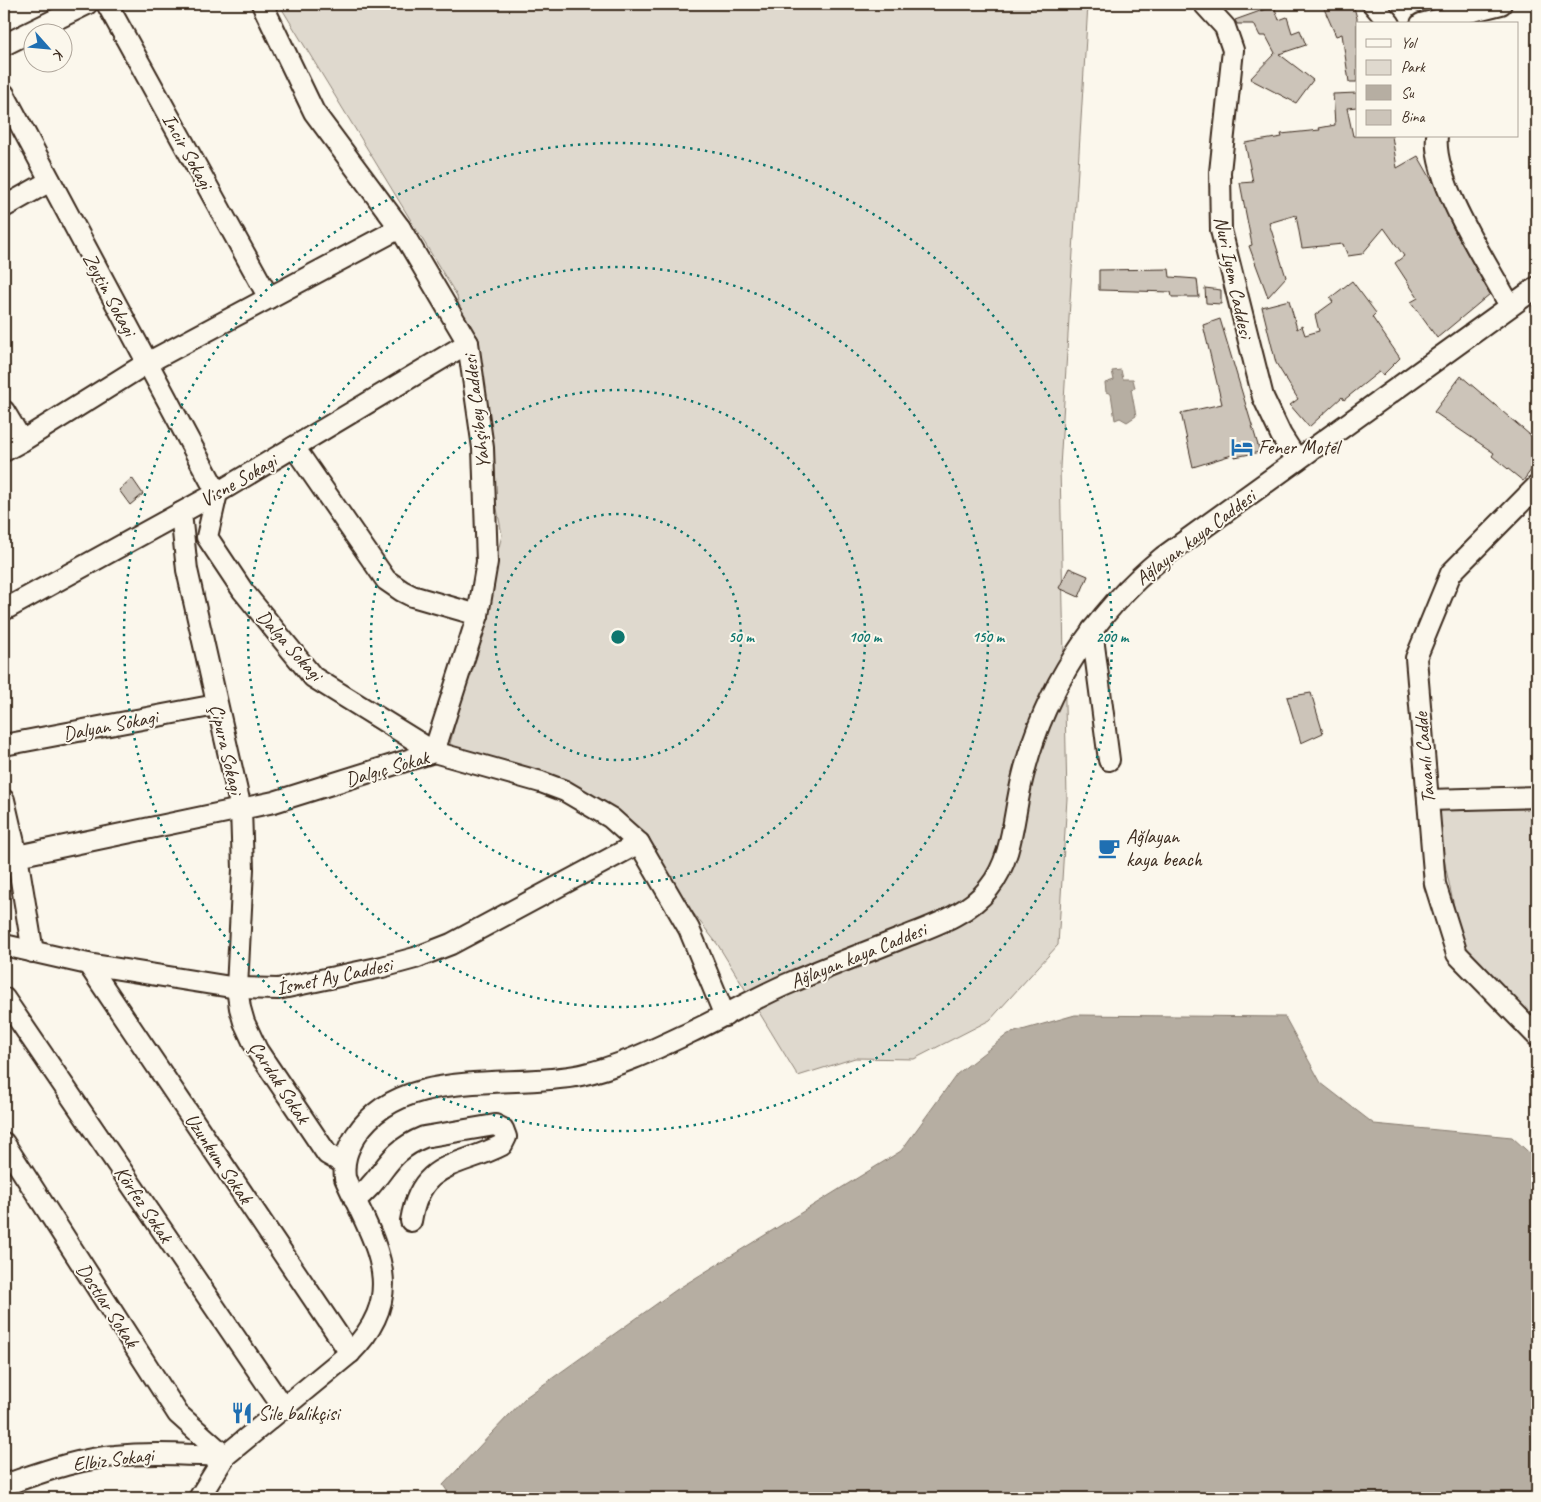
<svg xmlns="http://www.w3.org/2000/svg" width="1541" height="1502" font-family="Caveat,sans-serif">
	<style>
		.green { fill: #dfd9ce; stroke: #8d8276 }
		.water { fill: #b6aea2; stroke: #85796d }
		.building { fill: #ccc4b9; stroke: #3b2a1e }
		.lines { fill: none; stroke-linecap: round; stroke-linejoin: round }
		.minor-casing { stroke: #3b2a1e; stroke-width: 24 }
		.minor { stroke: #fbf7ec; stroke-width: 20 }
		.ring { fill: none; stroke: #0f766e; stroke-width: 2.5; stroke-dasharray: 2.5 5 }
		.labels { text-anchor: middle; stroke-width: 4; stroke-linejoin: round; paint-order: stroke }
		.street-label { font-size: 20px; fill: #3b2a1e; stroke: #fbf7ec }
		.poi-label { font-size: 20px; fill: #3b2a1e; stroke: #fbf7ec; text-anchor: start }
		.centre { fill: #0f766e; stroke: #fbf7ec; stroke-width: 2.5 }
		.ring-label { font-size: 15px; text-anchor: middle; font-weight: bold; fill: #0f766e; stroke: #fbf7ec; stroke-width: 4; stroke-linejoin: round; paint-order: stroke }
	</style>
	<rect width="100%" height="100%" fill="#fbf7ec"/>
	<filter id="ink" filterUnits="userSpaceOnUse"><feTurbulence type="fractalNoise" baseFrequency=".02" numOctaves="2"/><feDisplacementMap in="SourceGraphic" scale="10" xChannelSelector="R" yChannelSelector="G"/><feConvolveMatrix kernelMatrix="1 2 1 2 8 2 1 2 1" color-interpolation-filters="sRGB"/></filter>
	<g filter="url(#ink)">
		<g class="green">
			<polygon points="279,4 1088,4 1060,467 1067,798 1058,945 990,1020 914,1059 855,1058 798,1076 718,945 639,843 611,818 447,756 502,535 457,296"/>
			<polygon points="1440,809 1537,809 1537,1024 1488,974 1462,944 1434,813"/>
		</g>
		<g class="water">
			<polygon points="1121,370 1123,379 1133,379 1135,388 1131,389 1136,416 1127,422 1120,418 1115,420 1111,394 1106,392 1105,383 1114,380 1112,371"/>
			<polygon points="1075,1015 1285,1017 1321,1083 1374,1124 1512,1137 1537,1160 1537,1498 452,1498 443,1485 526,1397 676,1290 901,1151 957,1074 1008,1034"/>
		</g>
		<g class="building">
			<polygon points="1322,4 1353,4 1357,18 1357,82 1349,82 1342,34 1336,36"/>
			<polygon points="1274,6 1279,20 1287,17 1292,33 1300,30 1306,45 1279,54 1313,80 1296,103 1250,79 1275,53 1266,36 1260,36 1254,24 1237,24 1235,20"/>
			<polygon points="1357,93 1357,107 1347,108 1353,136 1392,136 1397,168 1418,156 1434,184 1453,228 1490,294 1437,338 1411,302 1418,298 1395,263 1404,256 1384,228 1362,254 1348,256 1343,244 1302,248 1296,215 1269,223 1286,277 1268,297 1249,246 1252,245 1240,183 1253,182 1245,143 1282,137 1281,134 1320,130 1319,128 1335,125 1333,94"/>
			<polygon points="1169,269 1170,277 1197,279 1199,297 1172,297 1171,292 1099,290 1099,270"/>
			<polygon points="1352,281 1376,313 1372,317 1400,358 1383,375 1380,371 1344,400 1342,397 1309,427 1290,405 1298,399 1276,363 1262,307 1289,300 1297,329 1302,326 1305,335 1319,331 1315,315 1333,302 1330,298"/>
			<polygon points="1205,288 1221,290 1221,304 1206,303"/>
			<polygon points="1220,319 1260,452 1235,457 1235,454 1193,467 1181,413 1222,404 1203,325"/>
			<polygon points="1461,376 1537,441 1537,462 1523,481 1492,456 1494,453 1434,412"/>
			<polygon points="132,478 143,494 130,505 119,490"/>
			<polygon points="1069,568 1088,576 1079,597 1059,588"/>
			<polygon points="1311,693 1323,733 1301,743 1287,697"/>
		</g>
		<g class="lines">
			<g class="minor-casing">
				<g id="minor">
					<polyline points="107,4 269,298"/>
					<polyline points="1204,4 1225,27 1233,50 1220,172 1221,230 1263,397 1281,435 1297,460"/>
					<polyline points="1373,4 1390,24"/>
					<polyline points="1421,24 1501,4"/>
					<polyline points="4,45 87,4"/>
					<polyline points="4,94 217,493 207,537 243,591 313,677 434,752 478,615 487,562 483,448 468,343 400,228 314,112 262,4"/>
					<path d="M1437,136C1432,181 1488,265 1510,306"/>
					<polyline points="4,207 50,181"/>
					<polyline points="4,411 22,441"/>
					<polyline points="294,447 386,580 402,591 412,596 478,615"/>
					<polyline points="4,451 22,441 147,363 400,228"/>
					<polyline points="1537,486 1451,573 1416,658 1435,884 1457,954 1537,1036"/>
					<polyline points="181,513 187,570 241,809 243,869 237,988 240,1008 244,1022 257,1050 327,1154 343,1163"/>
					<polyline points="4,610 217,493 468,343"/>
					<polyline points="1092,630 1109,760"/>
					<polyline points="4,745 216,705"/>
					<polyline points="4,800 17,856 33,952"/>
					<polyline points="1428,800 1537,797"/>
					<polyline points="17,856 274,802 434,752 541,782 565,791 611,818 639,843 689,929 725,1016"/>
					<polyline points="4,945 88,964 237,988 278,989 382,967 415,958 451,944 639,843"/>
					<polyline points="88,964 350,1353"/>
					<polyline points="4,998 284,1409"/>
					<polyline points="4,1143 178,1414 225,1456"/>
					<path d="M355,1200C385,1178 384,1153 424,1137L495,1125L503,1129L506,1137L502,1145C457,1168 421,1160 411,1221"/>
					<path d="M4,1485C40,1473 76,1459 115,1456C152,1452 188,1455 225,1456"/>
					<path d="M199,1498L225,1456L350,1353C411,1292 374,1243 345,1178C343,1161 347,1150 356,1135C401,1065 509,1090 581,1075C621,1066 655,1049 691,1032C725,1016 758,996 792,982C827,967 862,954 897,940C929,927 967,916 989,888C1014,857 1013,814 1023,776C1044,690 1094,613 1163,557L1537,287"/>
				</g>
			</g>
			<use href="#minor" class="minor"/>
		</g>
	</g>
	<g class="ring">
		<circle cx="618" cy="637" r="123"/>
		<circle cx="618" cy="637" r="247"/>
		<circle cx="618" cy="637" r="370"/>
		<circle cx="618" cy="637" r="494"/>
	</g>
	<defs>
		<g id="hotel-bare" transform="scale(1.725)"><path d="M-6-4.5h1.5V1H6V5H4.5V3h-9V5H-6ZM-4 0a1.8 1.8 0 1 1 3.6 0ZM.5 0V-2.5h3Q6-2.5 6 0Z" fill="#1f6fb2" stroke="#fbf7ec" stroke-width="2.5" paint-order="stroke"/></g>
		<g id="cafe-bare" transform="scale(1.725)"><path d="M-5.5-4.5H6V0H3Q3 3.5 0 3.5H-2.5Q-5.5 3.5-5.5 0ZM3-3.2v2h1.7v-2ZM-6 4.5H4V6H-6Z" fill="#1f6fb2" stroke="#fbf7ec" stroke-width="2.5" paint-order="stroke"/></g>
		<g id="restaurant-bare" transform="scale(1.725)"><path d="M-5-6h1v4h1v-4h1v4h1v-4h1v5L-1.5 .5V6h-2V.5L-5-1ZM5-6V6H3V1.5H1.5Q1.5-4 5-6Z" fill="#1f6fb2" stroke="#fbf7ec" stroke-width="2.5" paint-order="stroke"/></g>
	</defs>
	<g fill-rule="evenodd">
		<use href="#hotel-bare" x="1242" y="447"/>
		<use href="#cafe-bare" x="1109" y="848"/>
		<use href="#restaurant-bare" x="242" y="1413"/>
	</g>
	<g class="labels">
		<g class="street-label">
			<text transform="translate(188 151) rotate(61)" y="7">Incir Sokagi</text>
			<text transform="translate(1234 277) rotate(78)" y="7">Nuri Iyem Caddesi</text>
			<text transform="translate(110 294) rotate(62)" y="7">Zeytin Sokagi</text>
			<text transform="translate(476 412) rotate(-97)" y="7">Yahşibey Caddesi</text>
			<text transform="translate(238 480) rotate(-30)" y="7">Visne Sokagi</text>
			<text transform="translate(1195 537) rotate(-37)" y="7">Ağlayan kaya Caddesi</text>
			<text transform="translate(290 645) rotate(48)" y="7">Dalga Sokagi</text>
			<text transform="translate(110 725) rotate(-11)" y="7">Dalyan Sokagi</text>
			<text transform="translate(227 749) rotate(77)" y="7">Çipura Sokagi</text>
			<text transform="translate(1424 758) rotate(-95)" y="7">Tavanlı Cadde</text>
			<text transform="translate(387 768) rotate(-16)" y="7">Dalgıç Sokak</text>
			<text transform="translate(858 955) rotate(-22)" y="7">Ağlayan kaya Caddesi</text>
			<text transform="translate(334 976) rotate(-12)" y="7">İsmet Ay Caddesi</text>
			<text transform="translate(280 1082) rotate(57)" y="7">Çardak Sokak</text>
			<text transform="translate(219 1158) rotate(56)" y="7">Uzunkum Sokak</text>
			<text transform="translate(144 1204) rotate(56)" y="7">Körfez Sokak</text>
			<text transform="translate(108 1305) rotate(57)" y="7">Dostlar Sokak</text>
			<text transform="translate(113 1459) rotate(-7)" y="7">Elbiz Sokagi</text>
		</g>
		<g class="poi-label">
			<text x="1258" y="454">Fener Motel</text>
			<text x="1126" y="843">Ağlayan<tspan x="1126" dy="23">kaya beach</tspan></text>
			<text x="258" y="1420">Sile balikçisi</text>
		</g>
	</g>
	<circle cx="618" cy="637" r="8" class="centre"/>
	<g class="ring-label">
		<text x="741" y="642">50 m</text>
		<text x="865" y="642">100 m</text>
		<text x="988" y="642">150 m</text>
		<text x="1112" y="642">200 m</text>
	</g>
	<rect width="1541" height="1502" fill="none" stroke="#fbf7ec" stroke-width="20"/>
	<rect x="10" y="10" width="1521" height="1482" fill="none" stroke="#3b2a1e" stroke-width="2" filter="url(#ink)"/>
	<rect x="1356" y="22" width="162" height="115" fill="#fbf7ec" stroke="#aea59a"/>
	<rect x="1366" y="39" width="25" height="8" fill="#fbf7ec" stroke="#aea59a"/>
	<text x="1401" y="48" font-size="15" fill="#3b2a1e">Yol</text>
	<rect x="1366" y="60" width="25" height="15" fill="#dfd9ce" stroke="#aea59a"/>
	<text x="1401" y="72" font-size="15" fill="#3b2a1e">Park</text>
	<rect x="1366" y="85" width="25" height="15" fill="#b6aea2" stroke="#aea59a"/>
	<text x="1401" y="98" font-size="15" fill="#3b2a1e">Su</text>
	<rect x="1366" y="110" width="25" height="15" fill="#ccc4b9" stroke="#aea59a"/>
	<text x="1401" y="122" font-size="15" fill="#3b2a1e">Bina</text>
	<g transform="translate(48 48) rotate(117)"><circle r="24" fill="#fbf7ec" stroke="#aea59a"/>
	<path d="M0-4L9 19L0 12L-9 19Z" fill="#1f6fb2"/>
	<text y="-8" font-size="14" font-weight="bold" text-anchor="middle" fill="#3b2a1e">K</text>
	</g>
</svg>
